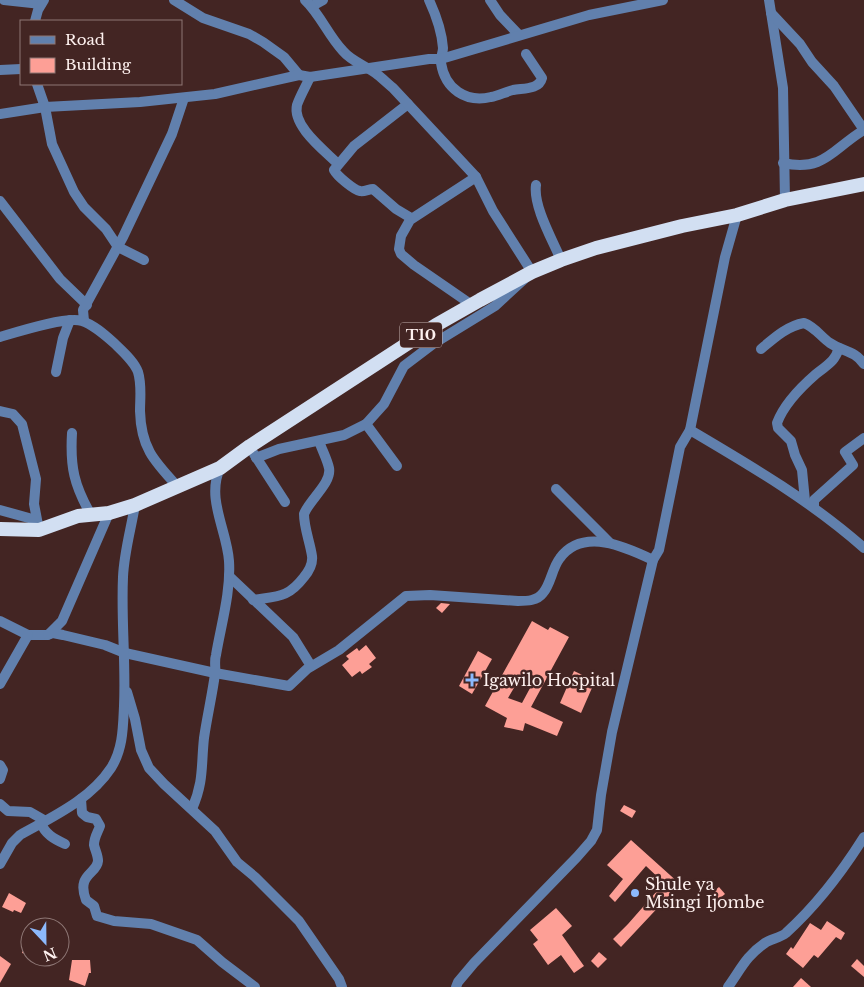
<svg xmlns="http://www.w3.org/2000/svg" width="864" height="987" font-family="'Libre Baskerville',serif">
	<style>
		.building { fill: #fd9f96; fill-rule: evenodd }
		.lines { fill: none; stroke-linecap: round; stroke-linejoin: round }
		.minor { stroke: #6180ad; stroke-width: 10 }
		.trunk { stroke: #d2dff2; stroke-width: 14 }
		.poi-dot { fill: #8cb9fc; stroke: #432523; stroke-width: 2 }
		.labels { text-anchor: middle; stroke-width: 5; stroke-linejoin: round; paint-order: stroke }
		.shield { fill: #432523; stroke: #c6b4b2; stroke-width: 1 }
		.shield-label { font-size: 15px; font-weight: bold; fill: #fef1ef }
		.poi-label { font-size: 16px; fill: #fef1ef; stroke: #432523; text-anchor: start }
	</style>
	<rect width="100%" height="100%" fill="#432523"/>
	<g class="building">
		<polygon points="441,603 450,604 442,613 436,608"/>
		<path d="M532,621L548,630L550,627L569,637L531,707L563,722L557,736L525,723L523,731L504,727L507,718L485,706ZM524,671L536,677L522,703L508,698Z"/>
		<polygon points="366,645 376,658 369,664 372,667 362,674 360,671 352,677 342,665 349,659 346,656 357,648 359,651"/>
		<polygon points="478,651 492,659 472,694 459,686"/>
		<polygon points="574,671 595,681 581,713 560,703"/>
		<polygon points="624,805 636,811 632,818 620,811"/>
		<polygon points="631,840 680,884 621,947 613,939 628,924 664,883 646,866 615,902 609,896 623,879 607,865"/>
		<polygon points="719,887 725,894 719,899 713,892"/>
		<polygon points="9,893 26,903 21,913 14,910 13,912 2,907"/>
		<polygon points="556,908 572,926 562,935 584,966 574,973 561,955 548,965 533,944 538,940 530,930"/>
		<polygon points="827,921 845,933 841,940 836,937 818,958 814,955 803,968 786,954 791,947 793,949 810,923 821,930"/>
		<polygon points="28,933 30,933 30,955 22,953"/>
		<polygon points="599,952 607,959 598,968 591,961"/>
		<polygon points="0,956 11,964 0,983"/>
		<polygon points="857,959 864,966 864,977 851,966"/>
		<polygon points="72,960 90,960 91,973 89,973 85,986 69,980"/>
		<polygon points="801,978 811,987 793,987"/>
	</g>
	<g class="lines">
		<g class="minor">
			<polyline points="4,0 41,4"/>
			<polyline points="174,0 203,18 249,34 263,42 284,57 299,75"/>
			<path d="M429,0C435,13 442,33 443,48C443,53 440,58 441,63C445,89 466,103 491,97C498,96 505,92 513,90C523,88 539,90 542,78L526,54"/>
			<polyline points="490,0 500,15 519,35"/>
			<polyline points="769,0 783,88 785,200"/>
			<polyline points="312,6 323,0"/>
			<polyline points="771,13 800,44 812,62 834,86 864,130"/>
			<polyline points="35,21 38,10 44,0"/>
			<polyline points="0,70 21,69"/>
			<path d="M310,77C306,86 300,96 297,105C292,126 324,150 338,164"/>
			<polyline points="37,84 45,107 52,144 74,192 84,207 106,229 118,247 144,260"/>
			<path d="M408,104L354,146L334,170C337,176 354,190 360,191C364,192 369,189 373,189L396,209L411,218"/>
			<polyline points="0,114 45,107 140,102 215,94 299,75 310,77 429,59 441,59 589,15 663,0"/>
			<path d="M783,163C825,172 832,149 864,130"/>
			<path d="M536,185C533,206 552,239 561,260"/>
			<polyline points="0,201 60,279 87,305"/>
			<polyline points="472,305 414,265 401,254 399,249 401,236 410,220 476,177"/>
			<polyline points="84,321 83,310 123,237 172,134 184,98"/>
			<path d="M0,337C17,332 67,316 82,321C94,325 105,335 114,343C122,351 134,361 138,372C142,385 140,398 140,411C141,448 154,461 178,487"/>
			<path d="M761,349C774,338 787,326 804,323C815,327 821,337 830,343C843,352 854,350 864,364"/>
			<polyline points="56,372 63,338 70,320"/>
			<polyline points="0,411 13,414 22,424 36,479 34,504 39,530"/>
			<polyline points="366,424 397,466"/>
			<path d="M690,430C751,466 811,501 864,548"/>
			<path d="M72,433C70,467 74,485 91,515"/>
			<polyline points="254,454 285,502"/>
			<path d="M256,458L279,449L344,435L366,424L384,404L404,366L433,344L495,306L532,272L493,211L476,177L393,88C388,84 383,79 378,75C367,66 352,62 343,51C328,35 320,14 305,0"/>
			<polyline points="556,489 610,543"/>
			<path d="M805,501L802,470L795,455L791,441L778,428L777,423C784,404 801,387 816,374C828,364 834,363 839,348"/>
			<polyline points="814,507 814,500 853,465 845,452 864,438"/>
			<polyline points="0,510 36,520"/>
			<polyline points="229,576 293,637 311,666"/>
			<path d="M253,600C278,596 288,598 304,577C309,571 313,564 312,556C310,542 304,528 304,514C309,500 332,483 329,468C327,459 322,450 319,441"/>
			<path d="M0,621L28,635H47L53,633L63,635L105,645L125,653L215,673L289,686L307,669L339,650L406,596L430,595L518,601C527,601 537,601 543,593C551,584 552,568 560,558C583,527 626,547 653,560"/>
			<polyline points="48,635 62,621 109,513"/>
			<polyline points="0,684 28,635"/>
			<polyline points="127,692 135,719 141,750 149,768 164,784 215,831 237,862 255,877 299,921 339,979 342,987"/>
			<polyline points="0,765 3,770 0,779"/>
			<path d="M81,799L82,813L87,817L96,819L100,826C98,832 94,837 94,845C95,850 98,855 98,861C97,874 76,874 86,900L94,906L97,916L114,921L151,924L197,940L222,962L255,987"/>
			<polyline points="0,804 8,811 30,812 44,820"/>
			<path d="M192,809C204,782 201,766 204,738C207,717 212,696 215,674C216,668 214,661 216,655C221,625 231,592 229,561C227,530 206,499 220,468"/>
			<path d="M41,823C45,834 54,839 65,844"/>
			<path d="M0,864L12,843L20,835C52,817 90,800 111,768C123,749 123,728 124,706C126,663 121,620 123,577C124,553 131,529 135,505"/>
			<polyline points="456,987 458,982 474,963 577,857 591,841 597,830 601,795 612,732 653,560 659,550 680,447 690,430 725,257 737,215"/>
			<path d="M728,987C741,969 746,956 765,943C771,939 780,938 786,933C817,905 842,872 864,837"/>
		</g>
		<polyline class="trunk" points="0,529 39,530 78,516 109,513 135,505 220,468 250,446 436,325 480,300 532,272 561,260 596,248 682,226 737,215 785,200 864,184"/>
	</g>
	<g class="poi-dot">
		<path d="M469.5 672.5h5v5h5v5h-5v5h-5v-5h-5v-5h5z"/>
		<circle cx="635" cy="893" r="5"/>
	</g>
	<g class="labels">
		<rect class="shield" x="400" y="322.5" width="42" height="25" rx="4"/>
		<g class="shield-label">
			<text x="421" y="340">T10</text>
		</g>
		<g class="poi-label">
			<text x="483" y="686">Igawilo Hospital</text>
			<text x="645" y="890">Shule ya<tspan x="645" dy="18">Msingi Ijombe</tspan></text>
		</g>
	</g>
	<rect x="20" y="20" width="162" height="65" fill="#432523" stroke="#8e7775"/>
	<rect x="30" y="36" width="25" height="8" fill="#6180ad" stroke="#8e7775"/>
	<text x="65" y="45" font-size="15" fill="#fef1ef">Road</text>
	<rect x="30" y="58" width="25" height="15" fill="#fd9f96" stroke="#8e7775"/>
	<text x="65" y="70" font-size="15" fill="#fef1ef">Building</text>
	<g transform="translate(45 942) rotate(158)"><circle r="24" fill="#432523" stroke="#8e7775"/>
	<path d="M0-4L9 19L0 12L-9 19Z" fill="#8cb9fc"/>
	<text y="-8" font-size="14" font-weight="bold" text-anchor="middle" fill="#fef1ef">N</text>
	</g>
</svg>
